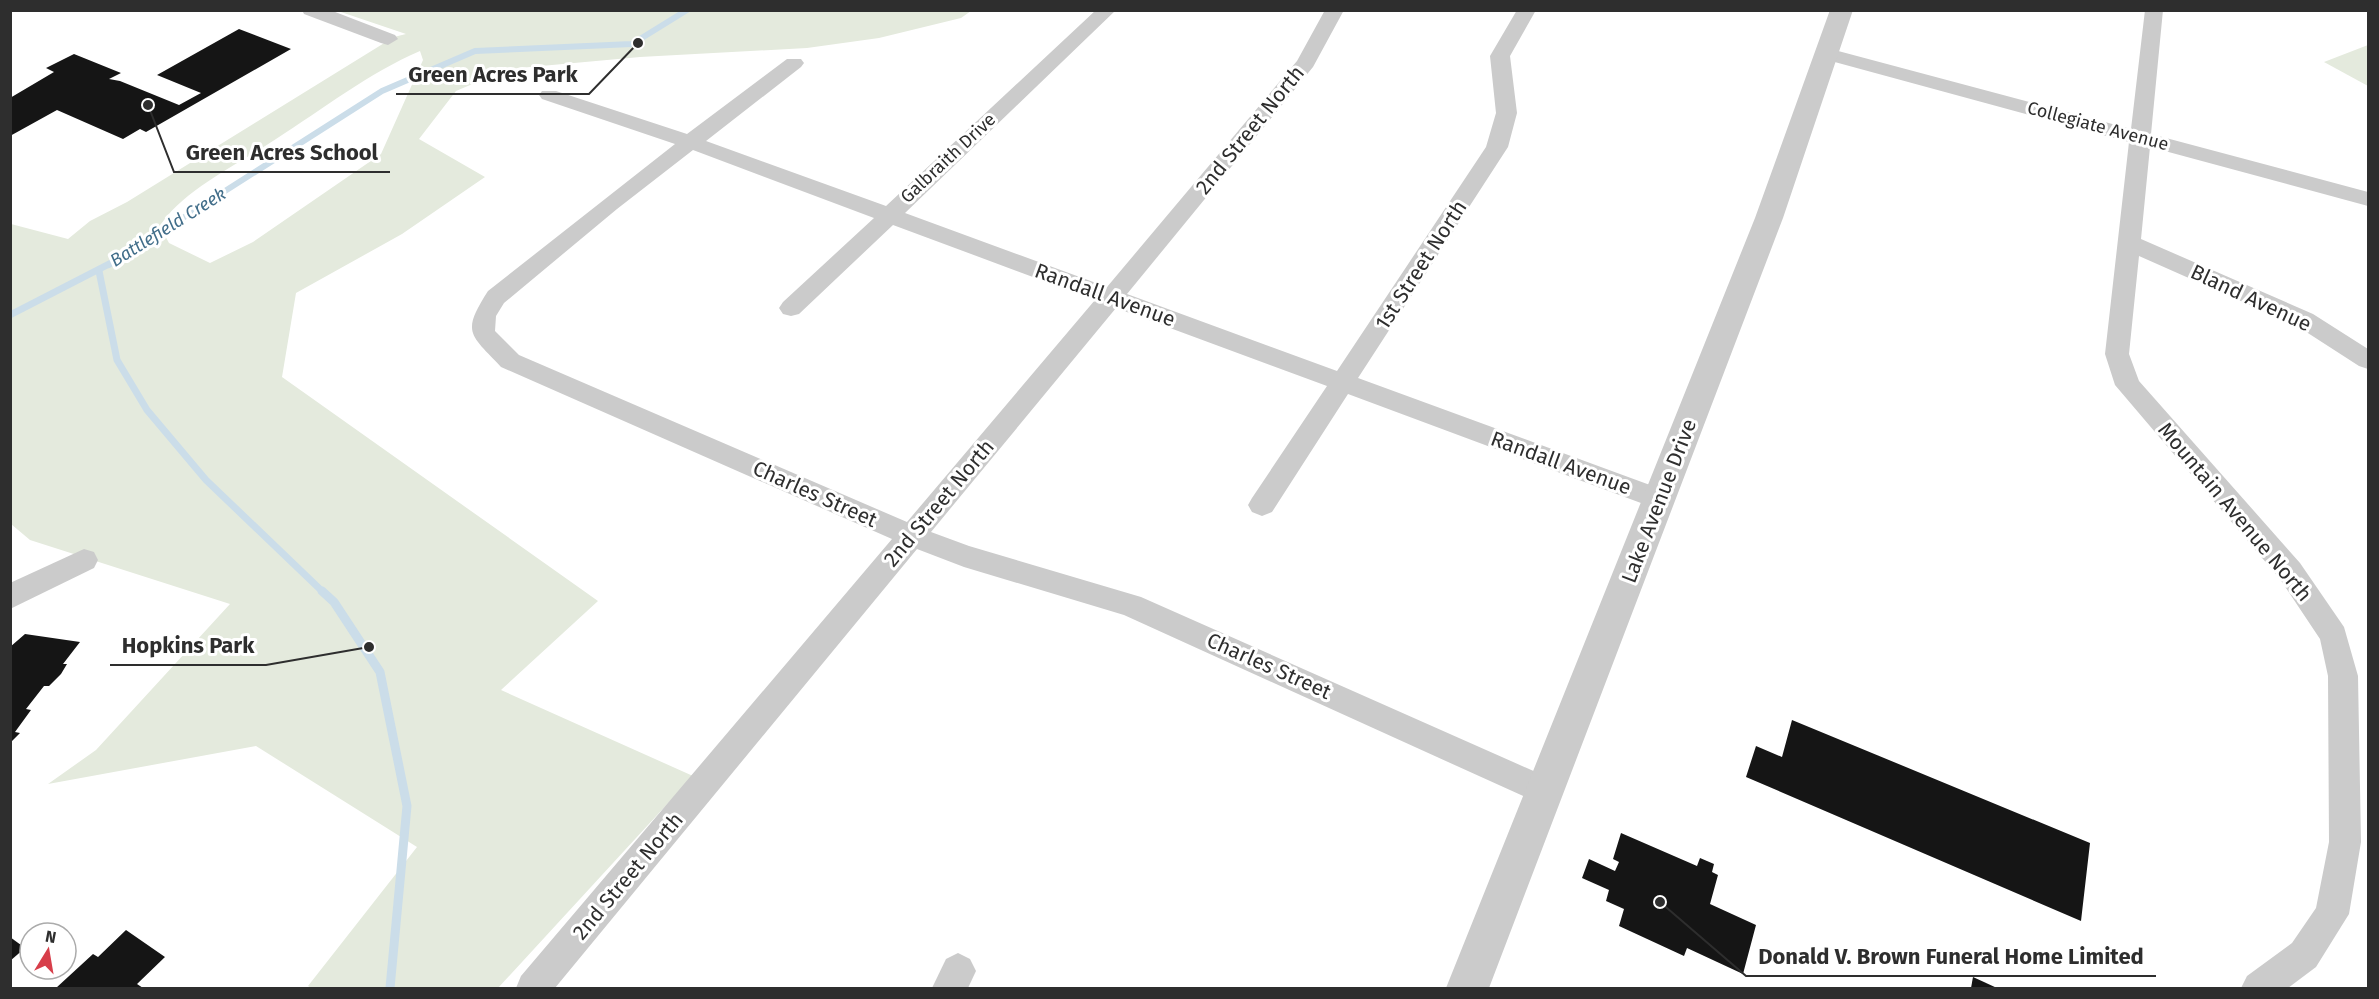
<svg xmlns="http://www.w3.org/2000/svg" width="2379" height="999" font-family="'Fira Sans',sans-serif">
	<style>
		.green { fill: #e4eadd; fill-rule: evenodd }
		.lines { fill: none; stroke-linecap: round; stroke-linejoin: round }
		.stream-far2 { stroke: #cbdde9; stroke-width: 6 }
		.stream-far1 { stroke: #cbdde9; stroke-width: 7 }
		.stream { stroke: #cbdde9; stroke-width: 9 }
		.building { fill: #151515 }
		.minor { fill: #cbcbcb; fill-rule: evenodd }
		.tertiary { fill: #cbcbcb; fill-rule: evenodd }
		.labels { text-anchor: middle; stroke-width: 6; stroke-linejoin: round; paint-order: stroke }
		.far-street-label { font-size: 18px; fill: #2e2e2e; stroke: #fff }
		.far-water-label { font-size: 18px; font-style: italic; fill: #426e8a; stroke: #fff }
		.street-label { font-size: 21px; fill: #2e2e2e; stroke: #fff }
		.leader { fill: none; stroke: #2e2e2e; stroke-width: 2 }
		.callout-dot { fill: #2e2e2e; stroke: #fff; stroke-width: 2 }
		.callout-label { font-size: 22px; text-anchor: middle; font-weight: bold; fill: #2e2e2e; stroke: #fff; stroke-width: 6; stroke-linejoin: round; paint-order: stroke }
	</style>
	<rect width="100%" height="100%" fill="#fff"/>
	<g class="green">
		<path d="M338,11H971L961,18L879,38L807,48L640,57L508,69L456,91L419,139L485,177L402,234L296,293L282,377L598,601L501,690L693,776L498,988H311L308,986L417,847L256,746L48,784L96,750L230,604L30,540L11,524V224L68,239L90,221L127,202L394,37L406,34ZM420,51L423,60L381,154L253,242L210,263L169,243L160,226C181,191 242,162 276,139C323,109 369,73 420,51Z"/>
		<polygon points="2368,45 2368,86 2324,62"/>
	</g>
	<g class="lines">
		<polyline class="stream-far2" points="109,265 382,91 475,51 632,44 687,10"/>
		<g class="stream-far1">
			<polyline points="99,271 117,360 147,410 206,480 324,593"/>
			<polyline points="10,315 111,263"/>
		</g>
		<polyline class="stream" points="322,591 334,602 380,672 407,806 390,988"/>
	</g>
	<g class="building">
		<polygon points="239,29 291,49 146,132 140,129 123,139 57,110 10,136 10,98 54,72 46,68 74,54 121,73 109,79 120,81 179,105 201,93 157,75"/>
		<polygon points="25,634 80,642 63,664 67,664 61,674 49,686 44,686 26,709 31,710 15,732 20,733 10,743 10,647"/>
		<polygon points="1792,720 2090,843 2081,921 1746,777 1756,746 1782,757"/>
		<polygon points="1621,833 1697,866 1700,858 1714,864 1712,872 1718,875 1710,904 1756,925 1743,974 1687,948 1684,956 1619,926 1624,909 1606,901 1609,890 1582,878 1589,859 1615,871 1619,862 1613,859"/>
		<polygon points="126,930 165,957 137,984 143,988 56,988 93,954 98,957"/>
		<polygon points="10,937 25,948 10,961"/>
		<polygon points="1973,977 1997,988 1971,988"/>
	</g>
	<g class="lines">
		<g class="minor">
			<polygon points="302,10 330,10 395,35 398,39 388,45 381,43 304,14"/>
			<path d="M1096,10H1116L905,213L1107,287L1297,61L1325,10H1344L1313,67L1127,294L1337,371L1486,147L1496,113L1490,56L1517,10H1536L1510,56L1517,113L1508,147L1358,378L1669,492L1672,499L1669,506L1659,509L1649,506L1348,394L1272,512L1262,516L1252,512L1248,505L1252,498L1327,386L1116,308L931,532L969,546L1141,597L1556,781L1561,791L1556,801L1545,806L1534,801L1124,615L964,567L917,549L555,988H516L521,976L892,539L501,367C470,334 461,333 488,291L675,144L542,99L539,95L542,91H556L687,134L787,59H801L804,63L801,67L706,141L886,206ZM693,150L874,218L783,302L779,308L783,314L791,316L799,314L893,225L1095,300L907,522L519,355L495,331L496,316L504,303L617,209Z"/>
			<polygon points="2145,10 2163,10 2151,134 2368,192 2368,206 2150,147 2141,239 2313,314 2368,349 2368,369 2359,366 2297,326 2139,256 2129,354 2139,381 2300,563 2344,627 2358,676 2361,842 2349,914 2316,967 2288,988 2241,988 2247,976 2292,943 2316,908 2329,842 2328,676 2320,639 2280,579 2115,385 2105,354 2129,142 1820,58 1817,54 1827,48 2131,129"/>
			<polygon points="84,549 94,552 98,560 94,568 10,609 10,583"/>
			<polygon points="958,953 970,959 976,971 968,988 932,988 946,959"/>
		</g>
		<polygon class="tertiary" points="1830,10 1853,10 1783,218 1489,988 1446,988 1755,218"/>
	</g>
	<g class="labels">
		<g class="far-street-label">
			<text transform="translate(2098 126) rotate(15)" y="6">Collegiate Avenue</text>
			<text transform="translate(948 158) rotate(-43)" y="6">Galbraith Drive</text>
		</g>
		<g class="far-water-label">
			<text transform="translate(168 227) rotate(-32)" y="6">Battlefield Creek</text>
		</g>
		<g class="street-label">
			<text transform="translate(1250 130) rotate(-51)" y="7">2nd Street North</text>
			<text transform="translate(1421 265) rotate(-57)" y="7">1st Street North</text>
			<text transform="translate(1105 295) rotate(20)" y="7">Randall Avenue</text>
			<text transform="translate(2251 298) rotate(25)" y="7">Bland Avenue</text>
			<text transform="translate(1561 463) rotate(20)" y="7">Randall Avenue</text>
			<text transform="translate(815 494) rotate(24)" y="7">Charles Street</text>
			<text transform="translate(1659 501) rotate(-69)" y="7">Lake Avenue Drive</text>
			<text transform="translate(939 503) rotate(-50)" y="7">2nd Street North</text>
			<text transform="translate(2235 512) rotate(50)" y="7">Mountain Avenue North</text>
			<text transform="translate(1269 666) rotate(24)" y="7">Charles Street</text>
			<text transform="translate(628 876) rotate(-50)" y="7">2nd Street North</text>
		</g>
	</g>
	<path class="leader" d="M638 43L589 94H396M148 105L174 172H390M369 647L266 665H110M1660 902L1746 976H2156"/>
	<g class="callout-dot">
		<circle cx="638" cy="43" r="6"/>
		<circle cx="148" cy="105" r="6"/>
		<circle cx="369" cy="647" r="6"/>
		<circle cx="1660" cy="902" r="6"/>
	</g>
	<g class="callout-label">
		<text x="493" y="82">Green Acres Park</text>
		<text x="282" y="160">Green Acres School</text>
		<text x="188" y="653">Hopkins Park</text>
		<text x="1951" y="964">Donald V. Brown Funeral Home Limited</text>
	</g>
	<rect width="2379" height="999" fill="none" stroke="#2e2e2e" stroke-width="24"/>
	<g transform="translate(48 951) rotate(11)"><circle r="28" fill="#ffffff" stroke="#ababab" stroke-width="1.5"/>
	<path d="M0-4.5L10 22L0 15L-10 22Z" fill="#d73e4a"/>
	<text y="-9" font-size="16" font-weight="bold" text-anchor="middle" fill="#2e2e2e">N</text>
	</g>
</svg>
